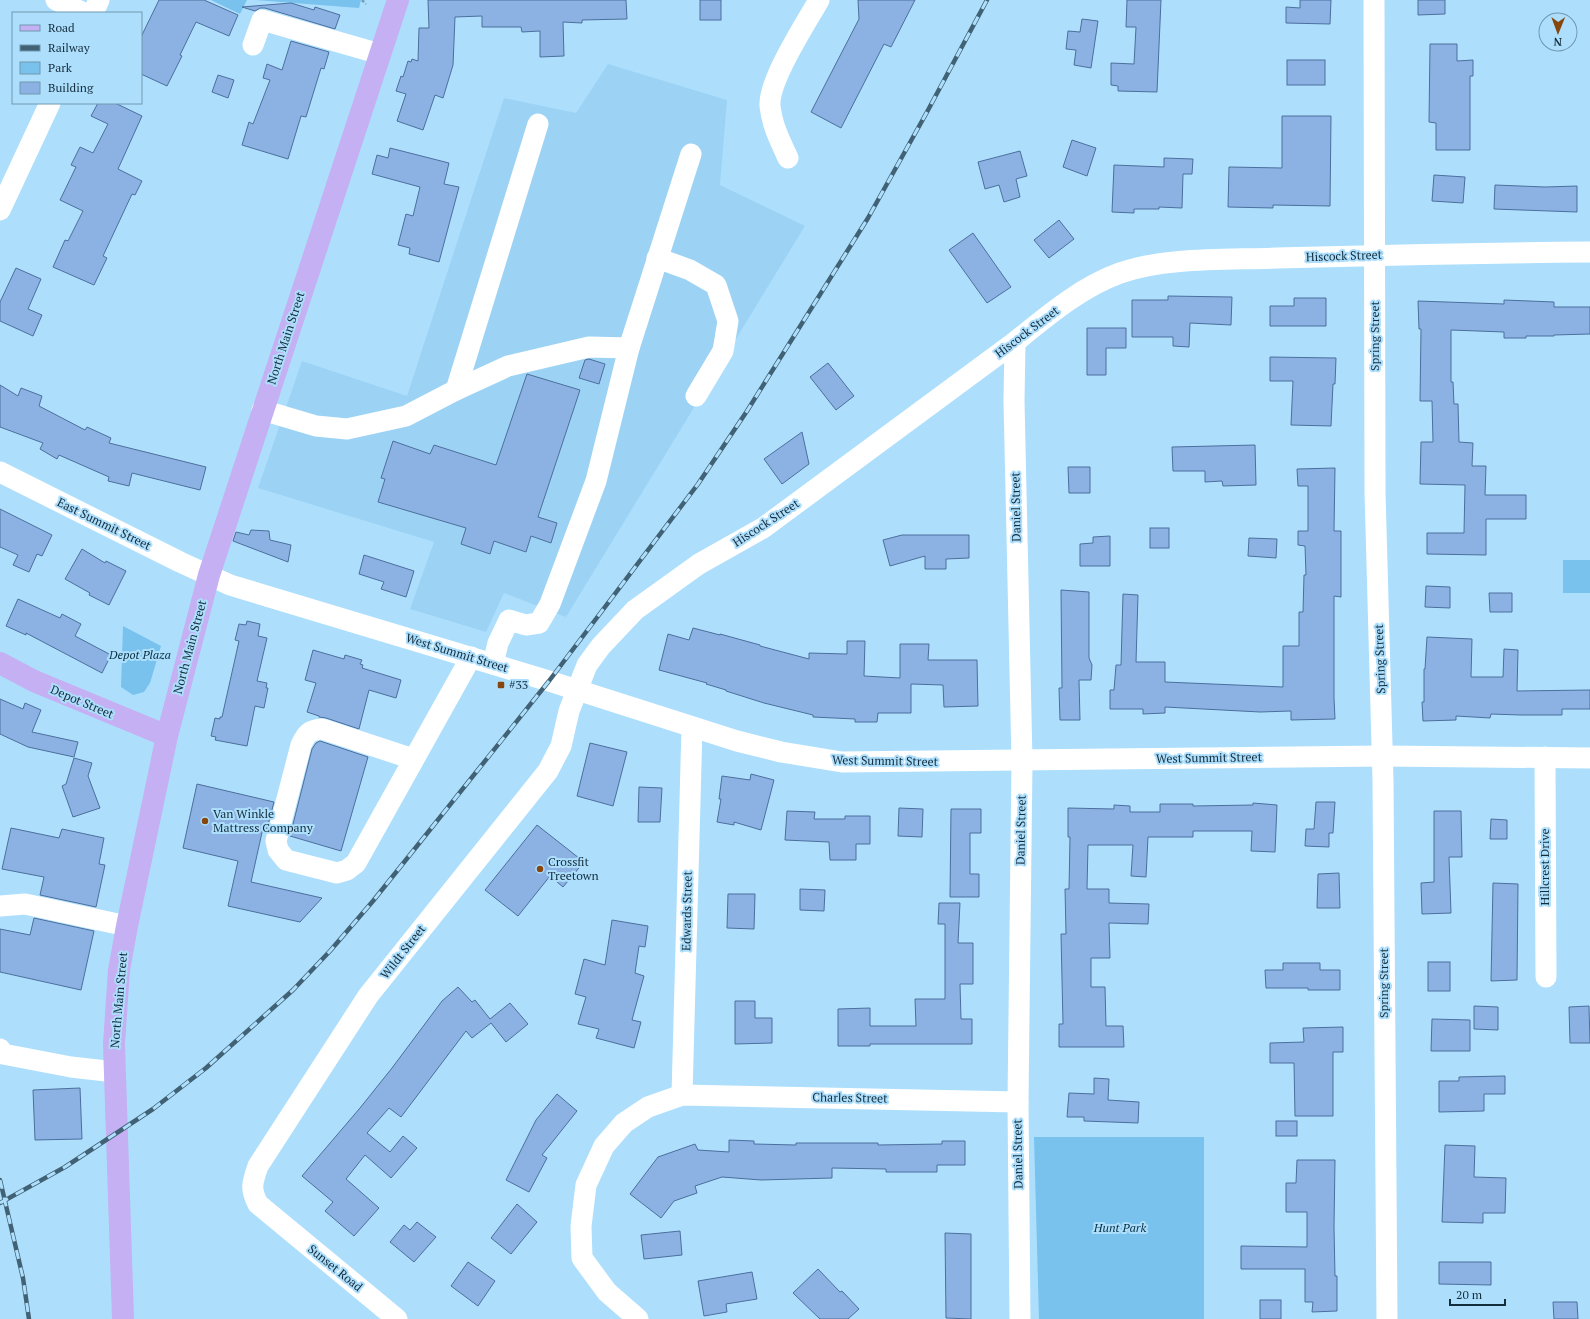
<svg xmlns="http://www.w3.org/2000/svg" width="1590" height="1319" font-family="'PT Serif',serif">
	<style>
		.built { fill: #9cd3f5 }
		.green { fill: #78c2ed }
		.building { fill: #8cb2e3; stroke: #4c6f9d }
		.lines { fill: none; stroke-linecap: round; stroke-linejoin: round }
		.path { stroke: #739cb4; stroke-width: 2.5; stroke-dasharray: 3 2; stroke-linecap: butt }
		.minor { stroke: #fff; stroke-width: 21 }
		.major { stroke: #c4b0f3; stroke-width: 22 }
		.rail-casing { stroke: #416175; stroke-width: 4.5 }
		.rail { stroke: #addffd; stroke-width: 3; stroke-dasharray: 9; stroke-linecap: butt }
		.poi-dot { fill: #86460d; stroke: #addffd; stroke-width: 1.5 }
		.labels { text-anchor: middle; stroke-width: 4; stroke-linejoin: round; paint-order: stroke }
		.street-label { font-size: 12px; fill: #142d3c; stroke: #addffd }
		.park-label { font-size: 12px; font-style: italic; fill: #073044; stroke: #addffd }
		.poi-label { font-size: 12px; fill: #142d3c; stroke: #addffd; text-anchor: start }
	</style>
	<rect width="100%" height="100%" fill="#addffd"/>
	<polygon class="built" points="608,64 727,100 720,185 805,226 566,617 504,593 486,632 410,609 434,542 258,488 302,361 407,396 504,98 576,113"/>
	<g class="green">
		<polygon points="211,0 247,0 240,14"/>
		<polygon points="255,0 361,0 359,8"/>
		<rect x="1563" y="560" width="27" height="33"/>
		<polygon points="123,626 161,646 150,683 144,692 133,695 121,687"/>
		<polygon points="1034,1137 1204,1137 1204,1319 1039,1319"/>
	</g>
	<g class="building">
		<polygon points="159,0 204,0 238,15 229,36 196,22 180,55 182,56 167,86 141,74 141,37"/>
		<polygon points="428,0 626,0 627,19 582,20 582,23 563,22 564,56 540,57 540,31 522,32 521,27 482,27 482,16 455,17 453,65 443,98 435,95 423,130 397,121 406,94 396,91 401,76 403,77 408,61 411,62 412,59 418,61 419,28 429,28"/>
		<rect x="700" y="0" width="21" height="20"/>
		<polygon points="858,0 915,0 891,47 884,44 841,128 811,112 859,19"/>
		<polygon points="1127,0 1161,0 1157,92 1118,91 1118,86 1111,85 1111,63 1134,64 1136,27 1126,27"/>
		<polygon points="1300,0 1331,0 1330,24 1286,23 1286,7 1300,8"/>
		<polygon points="1418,0 1445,0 1445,14 1418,15"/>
		<polygon points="291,3 314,10 315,7 340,15 335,29 265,8 260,8 255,11 242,7"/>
		<polygon points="1082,19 1098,21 1091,68 1074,65 1076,50 1066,49 1068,31 1080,32"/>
		<polygon points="291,41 329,52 324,69 321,68 306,117 301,116 288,159 242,145 249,122 253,124 270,80 263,78 267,64 282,70"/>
		<polygon points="1430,44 1457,44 1457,61 1473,60 1473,76 1470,76 1470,150 1436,150 1436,123 1429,122"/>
		<rect x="1287" y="60" width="38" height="25"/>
		<polygon points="218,75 234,80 228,98 212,92"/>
		<polygon points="98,103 115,103 142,116 118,169 142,181 135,195 132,194 103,256 107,258 94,285 53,267 65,240 68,241 83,211 60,200 76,167 71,165 80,147 93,153 108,124 91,116"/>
		<polygon points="1282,116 1331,116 1330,206 1273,205 1273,208 1228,207 1229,167 1282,168"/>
		<polygon points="1072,140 1096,148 1087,176 1063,167"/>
		<polygon points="390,148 449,163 444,184 459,187 439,262 409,254 410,248 398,245 406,214 413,216 420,187 372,174 377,155 388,158"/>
		<polygon points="1020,151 1027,176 1016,179 1020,197 1004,202 999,185 985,189 978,162"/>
		<polygon points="1164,158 1193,159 1192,174 1183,174 1182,208 1159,207 1159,209 1134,209 1134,213 1112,212 1114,165 1164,167"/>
		<polygon points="1434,175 1465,177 1463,203 1432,201"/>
		<polygon points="1495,185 1545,187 1577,186 1577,212 1494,209"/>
		<polygon points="1059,220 1074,239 1049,258 1034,240"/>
		<polygon points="973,233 1011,287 987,303 949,250"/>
		<polygon points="16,268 41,279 28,309 42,315 33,336 0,321 0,302"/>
		<polygon points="1168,296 1232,297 1231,325 1190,323 1189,347 1173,346 1173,337 1132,337 1132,300 1168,300"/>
		<polygon points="1294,298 1326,298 1326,326 1270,326 1270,306 1294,306"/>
		<polygon points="1504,300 1554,302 1554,307 1590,307 1590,334 1554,335 1554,336 1526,336 1526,338 1504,338 1504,332 1451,330 1451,382 1453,382 1454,404 1458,404 1459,442 1473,443 1472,466 1486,466 1485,495 1526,495 1526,519 1486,519 1486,555 1427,554 1427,533 1464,533 1465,485 1420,484 1421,442 1433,442 1432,401 1420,401 1421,329 1419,329 1418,301 1504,304"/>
		<polygon points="1087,328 1126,328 1126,348 1106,348 1106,375 1087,375"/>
		<polygon points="1270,357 1336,358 1335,384 1333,384 1331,426 1291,425 1293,381 1270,381"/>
		<polygon points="589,359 605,364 599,384 579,378 585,360"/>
		<polygon points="828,363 854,396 836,410 810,377"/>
		<polygon points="527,374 580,390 538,517 557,523 551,543 531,536 526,552 494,541 490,554 461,544 466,528 378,502 385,479 381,478 393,441 430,454 434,445 496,465"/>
		<polygon points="0,385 18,396 21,388 42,396 39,406 85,430 87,427 111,438 109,443 206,467 200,490 132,473 129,486 108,481 109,477 59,455 57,459 40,449 43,443 0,427"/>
		<polygon points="802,432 809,464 782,484 764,459"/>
		<polygon points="1255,445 1256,485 1223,486 1222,481 1205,482 1205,471 1173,471 1172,447"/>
		<polygon points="1068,467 1090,467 1090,493 1069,493"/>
		<polygon points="1335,468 1334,531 1341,531 1341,597 1334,596 1334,698 1335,719 1291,720 1291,711 1260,712 1165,707 1165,713 1143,714 1143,709 1110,709 1110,690 1114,690 1116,665 1121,665 1123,594 1138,595 1136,662 1165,662 1165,682 1283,687 1283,646 1299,646 1299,612 1303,612 1304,575 1306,575 1305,546 1298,545 1298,531 1308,531 1308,486 1298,486 1297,469"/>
		<polygon points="0,509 52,535 42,556 37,554 29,572 13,565 18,555 0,547"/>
		<rect x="1150" y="528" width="19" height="20"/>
		<polygon points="251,530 269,531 270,540 291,545 288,562 233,541 236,532 249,535"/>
		<polygon points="902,535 969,535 969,558 946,559 946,569 925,569 925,556 890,566 883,540"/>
		<polygon points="1110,536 1110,566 1080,566 1080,544 1093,543 1093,537"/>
		<polygon points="1249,538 1277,539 1276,558 1248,556"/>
		<polygon points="82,549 105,563 106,561 126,571 109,605 89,595 90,593 65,579"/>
		<polygon points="364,555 414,571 406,597 381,589 384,582 359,574"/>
		<polygon points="1426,586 1450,587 1450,608 1425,607"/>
		<polygon points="1061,590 1089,592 1089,658 1092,665 1091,680 1079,680 1080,720 1060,720 1059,688 1062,688"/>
		<polygon points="1489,593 1512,593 1512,612 1490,612"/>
		<polygon points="18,599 60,618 62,614 81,624 75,636 111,655 102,673 26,633 26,635 6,626"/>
		<polygon points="247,621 260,624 258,636 267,638 257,681 267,683 266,688 268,688 264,708 255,706 247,746 215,740 216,737 211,736 215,718 220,719 220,717 222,717 239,641 235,640 239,624 246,625"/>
		<polygon points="693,628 720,635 720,634 760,645 760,646 809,659 809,653 847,654 847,641 865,641 864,676 900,678 900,644 929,644 928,660 977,660 978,706 944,707 943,685 911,684 911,713 878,713 877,722 855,722 855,719 813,717 813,715 764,703 726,691 726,690 706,684 707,683 659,670 668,634 689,640"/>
		<polygon points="1427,637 1472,639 1471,677 1503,677 1504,649 1518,650 1517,691 1590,690 1590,709 1562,709 1562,715 1520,715 1491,714 1490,718 1456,716 1456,720 1423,721 1422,702 1424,702 1424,669 1425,669"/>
		<polygon points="313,650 344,659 345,655 362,660 360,664 363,665 362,668 401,680 396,698 369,690 359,729 326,718 319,717 319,716 307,712 316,683 305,680"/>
		<polygon points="0,699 23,709 25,703 41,710 32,732 78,742 74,757 28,747 0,734"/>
		<polygon points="320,741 368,757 341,851 290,836 312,749 316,743"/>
		<polygon points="590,743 627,752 613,806 577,796"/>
		<polygon points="74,758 92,763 88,776 100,808 73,817 62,786 66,784"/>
		<polygon points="751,774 774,780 761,830 734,822 734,825 717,822 721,799 719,799 722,776 750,780"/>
		<polygon points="197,784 274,802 267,829 263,828 251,882 322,898 300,922 228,906 238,861 183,848"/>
		<polygon points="639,787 662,788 660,822 638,822"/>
		<polygon points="1316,802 1335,802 1333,833 1329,833 1329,847 1305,846 1306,829 1314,829"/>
		<polygon points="1253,803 1277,805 1275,852 1251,851 1252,831 1193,831 1193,837 1148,837 1146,877 1131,876 1133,845 1088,845 1087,889 1109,889 1109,903 1149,904 1148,924 1109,923 1110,958 1091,958 1091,987 1105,987 1106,1026 1123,1026 1124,1047 1059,1047 1059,1024 1063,1024 1061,934 1066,934 1065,889 1069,889 1070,837 1068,837 1068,808 1114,809 1114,805 1130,806 1130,812 1160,812 1160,804 1193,804 1193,806 1253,805"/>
		<polygon points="899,808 923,809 922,837 898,836"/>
		<polygon points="951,809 981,809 981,833 970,833 970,874 979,874 979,897 950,897"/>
		<polygon points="787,811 815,812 814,819 845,819 845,816 870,816 870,844 856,844 856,860 830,860 829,842 785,840"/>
		<polygon points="1434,811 1461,811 1462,857 1449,857 1451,913 1422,914 1421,883 1434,882"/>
		<polygon points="1491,819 1507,820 1507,839 1490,839"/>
		<polygon points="537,825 584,862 563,887 550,876 518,916 485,890"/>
		<polygon points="11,828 59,838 62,829 104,838 99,864 105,865 96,907 40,895 44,877 2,869"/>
		<polygon points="1339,873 1340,908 1317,908 1318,874"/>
		<polygon points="1493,883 1518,884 1517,980 1491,981"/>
		<polygon points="800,889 825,890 824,911 800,910"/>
		<polygon points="728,894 755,894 754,929 727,928"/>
		<polygon points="939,903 960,903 958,943 973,943 973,984 960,984 961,1019 972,1019 972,1044 870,1044 870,1046 838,1046 838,1009 870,1008 870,1026 916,1026 915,999 945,999 945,924 938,924"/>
		<polygon points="34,918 94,931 81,990 0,972 0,929 30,935"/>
		<polygon points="612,920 648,926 645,947 639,946 635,973 644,976 632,1020 641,1022 634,1048 596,1038 599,1029 578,1024 586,997 575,994 584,959 605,965"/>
		<rect x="1428" y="962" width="22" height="29"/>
		<polygon points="1283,963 1320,963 1320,970 1340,970 1340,990 1308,990 1308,988 1266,988 1265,970 1283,970"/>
		<polygon points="458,987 472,1002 475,1000 490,1019 510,1003 528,1024 506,1042 491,1023 472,1038 466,1031 401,1117 389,1108 367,1133 390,1152 403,1136 417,1148 391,1178 365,1155 346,1179 379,1208 354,1236 325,1211 333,1202 302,1176 360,1108 392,1068 442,1001"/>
		<polygon points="735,1001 755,1001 755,1018 772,1018 772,1043 735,1044"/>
		<polygon points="1474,1006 1498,1007 1498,1030 1474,1029"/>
		<polygon points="1589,1006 1590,1043 1570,1043 1569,1007"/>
		<polygon points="1432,1019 1470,1020 1470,1051 1431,1051"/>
		<polygon points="1343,1027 1343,1052 1333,1052 1333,1116 1295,1116 1294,1063 1270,1063 1270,1043 1304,1042 1303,1028"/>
		<polygon points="1505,1076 1505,1094 1484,1094 1484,1111 1439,1112 1439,1081 1459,1081 1459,1077"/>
		<polygon points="1094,1078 1109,1079 1108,1100 1139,1102 1138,1123 1084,1121 1084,1117 1067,1117 1069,1093 1094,1094"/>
		<polygon points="80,1088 82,1139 35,1140 33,1090"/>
		<polygon points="557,1094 577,1111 542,1155 547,1158 529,1192 506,1180 536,1120"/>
		<rect x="1276" y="1121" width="21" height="15"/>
		<polygon points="729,1140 754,1141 754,1144 796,1145 796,1143 878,1143 878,1145 942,1144 942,1141 965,1141 965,1165 937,1165 937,1172 886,1172 886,1169 832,1168 832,1178 761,1180 722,1177 695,1186 697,1193 674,1201 661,1218 630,1194 658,1157 695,1144 698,1150 729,1152"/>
		<polygon points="1445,1145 1475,1146 1474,1177 1506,1178 1505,1213 1483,1213 1483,1223 1442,1222"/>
		<polygon points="1297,1160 1335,1160 1334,1227 1335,1276 1337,1276 1337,1311 1312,1312 1313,1302 1305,1302 1305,1269 1241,1269 1241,1246 1307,1247 1307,1212 1286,1212 1286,1183 1296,1183"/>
		<polygon points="517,1204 537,1222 511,1254 491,1238"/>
		<polygon points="417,1222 436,1237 414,1262 390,1242 404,1225 410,1230"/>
		<polygon points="680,1231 682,1255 644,1259 641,1235"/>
		<polygon points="945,1233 971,1234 971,1319 946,1318"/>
		<polygon points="468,1262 495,1281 478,1306 451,1286"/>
		<polygon points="1439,1262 1491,1262 1491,1285 1439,1284"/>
		<polygon points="818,1269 840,1292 842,1291 859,1309 848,1319 820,1319 793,1293"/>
		<polygon points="752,1272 757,1299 726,1304 727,1312 704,1316 698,1281"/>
		<rect x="1260" y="1300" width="21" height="19"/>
		<polygon points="1553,1302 1577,1302 1578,1319 1554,1319"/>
	</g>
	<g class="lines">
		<polyline class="path" points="362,0 366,4"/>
		<g class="minor">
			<polyline points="56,0 84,13"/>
			<polyline points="1374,0 1375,492 1383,781 1387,1319"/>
			<polyline points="93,13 99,0"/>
			<polyline points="253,45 262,20 380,54"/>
			<path d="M788,158C780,141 772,125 770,106C768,81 806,23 819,0"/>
			<polyline points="0,210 50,103"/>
			<polyline points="657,258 690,270 716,285 728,321 723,351 696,396"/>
			<polyline points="1015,342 1014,401 1022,761 1018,1102 1020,1319"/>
			<polyline points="629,348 691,154"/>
			<polyline points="456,390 538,124"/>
			<polyline points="262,410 316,426 347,429 406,416 456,390 508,366 589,347 629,348 596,481 550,604 539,623 526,625 509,620 498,643 493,664"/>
			<polyline points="0,472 180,562 230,585 549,681 737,741 781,752 842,762 1383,756 1590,758"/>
			<polyline points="1545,757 1546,977"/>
			<path d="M413,759L322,729C309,730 306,734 301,745L276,841L278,850L286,860L337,873L347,870L356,863L471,657"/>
			<polyline points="0,906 25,904 127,926"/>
			<polyline points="0,1049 3,1054 71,1067 115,1072"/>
			<polyline points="682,1095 692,727"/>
			<path d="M397,1319L258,1204C250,1189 252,1183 258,1166L368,996L548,771L561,746L569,711L587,665L601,646L635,610L699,564L763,528L1015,342C1047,316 1081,287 1120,273C1165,257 1229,260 1276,258C1381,255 1485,253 1590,252"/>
			<polyline points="638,1319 607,1292 582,1258 581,1226 586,1185 604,1146 624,1123 648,1107 682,1095 1018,1102"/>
		</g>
		<g class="major">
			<polyline points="0,663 34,681 167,736"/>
			<polyline points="123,1319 114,1044 119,970 127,926 167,736 209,575 398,0"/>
		</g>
		<g class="rail-casing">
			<g id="rail">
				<polyline points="0,1180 23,1278 29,1319"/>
				<polyline points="0,1203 65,1167 153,1109 206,1068 293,990 330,951 373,901 549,681 698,484 747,411 868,218 927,112 987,0"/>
			</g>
		</g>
		<use href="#rail" class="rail"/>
	</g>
	<g class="poi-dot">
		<rect x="497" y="681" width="8" height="8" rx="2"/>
		<circle cx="205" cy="821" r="4"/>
		<circle cx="540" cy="869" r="4"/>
	</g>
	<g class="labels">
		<g class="street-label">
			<text transform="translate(1344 256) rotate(-2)" y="4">Hiscock Street</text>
			<text transform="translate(1027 332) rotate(-37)" y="4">Hiscock Street</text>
			<text transform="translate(1375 336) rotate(-90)" y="4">Spring Street</text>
			<text transform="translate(286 338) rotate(-72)" y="4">North Main Street</text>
			<text transform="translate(1016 507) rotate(-91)" y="4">Daniel Street</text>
			<text transform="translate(766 523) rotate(-33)" y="4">Hiscock Street</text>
			<text transform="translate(104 524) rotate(26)" y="4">East Summit Street</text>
			<text transform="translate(190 647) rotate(-75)" y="4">North Main Street</text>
			<text transform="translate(457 653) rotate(17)" y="4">West Summit Street</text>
			<text transform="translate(1380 659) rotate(-92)" y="4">Spring Street</text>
			<text transform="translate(82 702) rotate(23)" y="4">Depot Street</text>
			<text transform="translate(1209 758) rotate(-1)" y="4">West Summit Street</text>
			<text transform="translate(885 761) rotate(1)" y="4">West Summit Street</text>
			<text transform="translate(1021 830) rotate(-89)" y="4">Daniel Street</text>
			<text transform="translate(1545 867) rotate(-90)" y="4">Hillcrest Drive</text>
			<text transform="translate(687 911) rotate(-89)" y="4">Edwards Street</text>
			<text transform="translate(403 952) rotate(-52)" y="4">Wildt Street</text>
			<text transform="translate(1384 983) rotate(-90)" y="4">Spring Street</text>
			<text transform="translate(119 1000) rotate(-85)" y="4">North Main Street</text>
			<text transform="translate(850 1098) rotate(1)" y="4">Charles Street</text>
			<text transform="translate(1018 1154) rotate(-91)" y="4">Daniel Street</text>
			<text transform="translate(335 1268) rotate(39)" y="4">Sunset Road</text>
		</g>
		<g class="park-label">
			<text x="140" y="659">Depot Plaza</text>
			<text x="1120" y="1232">Hunt Park</text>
		</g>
		<g class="poi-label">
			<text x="509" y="689">#33</text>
			<text x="213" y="818">Van Winkle<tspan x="213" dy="14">Mattress Company</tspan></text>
			<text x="548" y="866">Crossfit<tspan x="548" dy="14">Treetown</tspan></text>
		</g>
	</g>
	<rect x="12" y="12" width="130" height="92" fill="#addffd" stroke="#7098b0"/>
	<rect x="20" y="25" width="20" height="6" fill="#c4b0f3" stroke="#7098b0"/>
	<text x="48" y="32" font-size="12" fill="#142d3c">Road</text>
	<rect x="20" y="45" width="20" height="6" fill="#416175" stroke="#7098b0"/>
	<text x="48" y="52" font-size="12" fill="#142d3c">Railway</text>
	<rect x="20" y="62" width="20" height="12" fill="#78c2ed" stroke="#7098b0"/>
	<text x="48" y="72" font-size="12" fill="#142d3c">Park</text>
	<rect x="20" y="82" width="20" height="12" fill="#8cb2e3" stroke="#7098b0"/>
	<text x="48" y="92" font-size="12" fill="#142d3c">Building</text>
	<g transform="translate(1558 32) rotate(181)"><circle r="19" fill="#addffd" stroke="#7098b0"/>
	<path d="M0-3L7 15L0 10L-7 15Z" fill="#86460d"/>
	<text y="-6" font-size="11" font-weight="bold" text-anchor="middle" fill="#142d3c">N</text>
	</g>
	<path d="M1450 1299v6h55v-6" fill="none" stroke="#142d3c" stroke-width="2"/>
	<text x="1456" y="1299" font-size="12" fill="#142d3c" stroke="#addffd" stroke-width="3" paint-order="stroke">20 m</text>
</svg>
